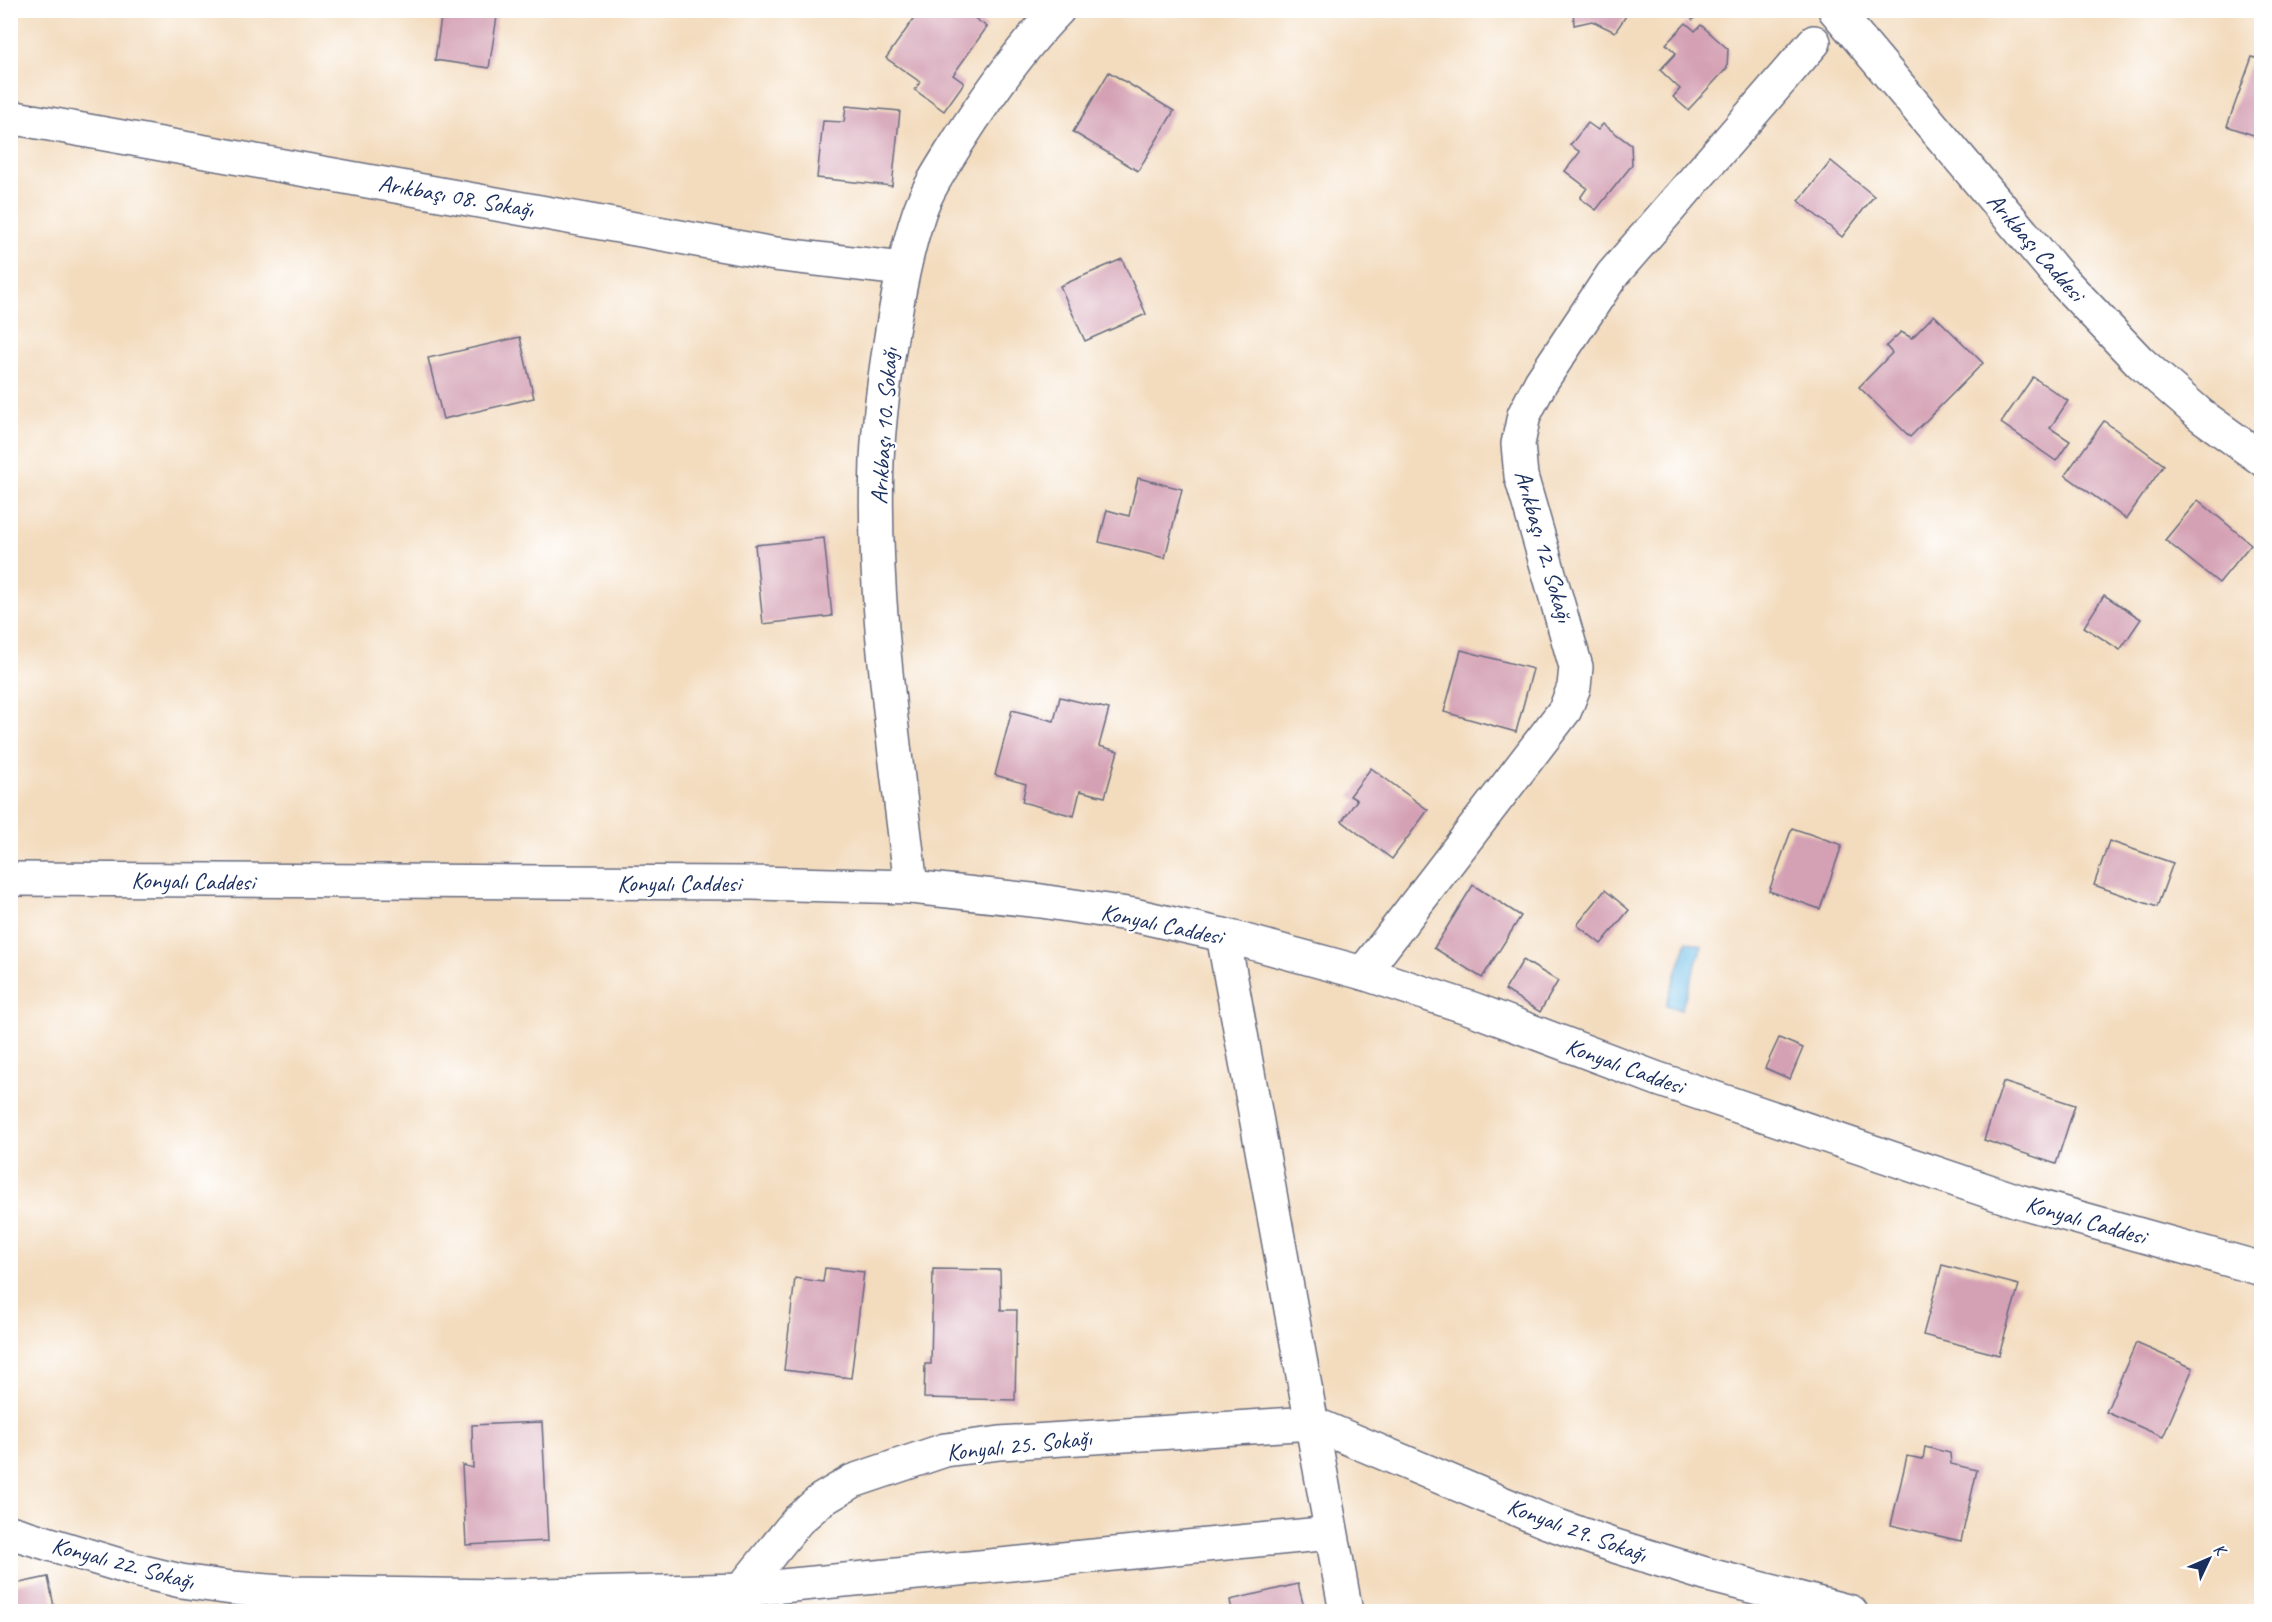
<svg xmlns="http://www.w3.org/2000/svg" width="2272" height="1622" font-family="Caveat,sans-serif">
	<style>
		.water { fill: #6bbbe6; stroke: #4375a2; stroke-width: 1.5 }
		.building { fill: #d4a1b4 }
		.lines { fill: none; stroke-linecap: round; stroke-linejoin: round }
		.minor-casing { stroke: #676b7f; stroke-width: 36 }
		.minor { stroke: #fff; stroke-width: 33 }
		.labels { text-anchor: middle; stroke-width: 4.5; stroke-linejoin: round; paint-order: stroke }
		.street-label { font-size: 24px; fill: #1b2f5e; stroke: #fff }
	</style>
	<rect width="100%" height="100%" fill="#fff"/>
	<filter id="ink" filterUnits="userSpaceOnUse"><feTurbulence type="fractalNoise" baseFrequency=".0167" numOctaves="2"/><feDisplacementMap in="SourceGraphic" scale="12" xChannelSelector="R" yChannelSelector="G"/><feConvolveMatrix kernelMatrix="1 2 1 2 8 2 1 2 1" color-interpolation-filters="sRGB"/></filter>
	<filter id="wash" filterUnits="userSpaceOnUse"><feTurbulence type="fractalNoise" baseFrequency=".008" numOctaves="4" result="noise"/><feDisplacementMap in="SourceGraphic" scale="24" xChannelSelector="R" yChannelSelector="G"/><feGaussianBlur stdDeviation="1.35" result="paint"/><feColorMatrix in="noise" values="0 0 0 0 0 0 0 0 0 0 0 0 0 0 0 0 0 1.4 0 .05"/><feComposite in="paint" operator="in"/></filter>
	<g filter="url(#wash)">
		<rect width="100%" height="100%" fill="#f3dbbd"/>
		<polygon class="water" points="1687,941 1702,946 1681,1010 1666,1005"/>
		<g id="blocks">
			<g class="building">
				<polygon points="442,10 498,10 489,68 435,60"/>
				<polygon points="920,10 963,10 987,27 953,75 964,83 944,111 915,90 920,82 886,58"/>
				<polygon points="1573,10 1622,10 1626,16 1615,32 1592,21 1574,25"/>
				<polygon points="1682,10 1702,10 1693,20"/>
				<polygon points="1686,23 1695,31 1701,25 1728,49 1727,68 1688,110 1673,97 1680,89 1660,70 1676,53 1666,44"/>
				<polygon points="2252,57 2262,60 2262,138 2227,126"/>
				<polygon points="1109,72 1174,111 1138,171 1073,132"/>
				<polygon points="846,106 900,111 892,186 817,178 823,121 844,122"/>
				<polygon points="1588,123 1598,130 1603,124 1631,145 1632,165 1596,210 1580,198 1587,188 1565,171 1580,152 1570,145"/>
				<polygon points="1831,161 1874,196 1842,237 1799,201"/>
				<polygon points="1122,259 1146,314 1085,341 1060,286"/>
				<polygon points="1934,315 1983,363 1910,437 1859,387 1892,353 1886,346 1901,332 1912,338"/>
				<polygon points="520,337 534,398 443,419 428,358"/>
				<polygon points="2033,377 2068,401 2050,428 2070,441 2056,461 2001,423"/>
				<polygon points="2104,421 2164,465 2126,519 2065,475"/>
				<polygon points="1138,478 1182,489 1165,558 1099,542 1107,510 1129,516"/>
				<polygon points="2198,500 2251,544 2219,583 2165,540"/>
				<polygon points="824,538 832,616 763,624 755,545"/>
				<polygon points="2104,595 2141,619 2120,650 2084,627"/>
				<polygon points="1461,650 1533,669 1516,732 1444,712"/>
				<polygon points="1060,697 1109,709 1099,746 1118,751 1105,797 1080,791 1074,816 1022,802 1026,784 995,775 1012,710 1054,721"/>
				<polygon points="1371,768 1428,810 1392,859 1342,821 1357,800 1350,796"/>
				<polygon points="1792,828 1842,845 1820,909 1769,891"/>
				<polygon points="2109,841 2173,863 2157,907 2094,885"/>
				<polygon points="1473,885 1521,916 1482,978 1434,948"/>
				<polygon points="1605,890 1629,910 1601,944 1577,925"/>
				<polygon points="1523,960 1558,981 1540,1012 1505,990"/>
				<polygon points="1779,1038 1803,1048 1790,1079 1765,1068"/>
				<polygon points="2003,1082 2075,1105 2056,1164 1984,1140"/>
				<polygon points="1942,1265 2019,1285 1999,1355 1923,1335"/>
				<polygon points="825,1268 864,1272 851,1378 784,1370 795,1278 823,1282"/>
				<polygon points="933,1269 1000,1270 1001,1310 1017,1310 1015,1400 924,1398 925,1364 931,1364"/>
				<polygon points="2136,1343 2193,1368 2163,1437 2106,1412"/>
				<polygon points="542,1422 548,1541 466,1545 462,1465 473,1468 472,1425"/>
				<polygon points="1925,1447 1950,1453 1951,1464 1977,1470 1961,1541 1891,1525 1907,1456 1923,1459"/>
				<polygon points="48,1577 55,1611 10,1611 10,1585"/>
				<polygon points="1298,1584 1305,1611 1232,1611 1230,1600"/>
			</g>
		</g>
	</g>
	<g filter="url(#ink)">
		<use href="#blocks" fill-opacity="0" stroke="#676b7f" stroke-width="1.5"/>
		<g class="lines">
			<g class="minor-casing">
				<g id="minor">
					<polyline points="1835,10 2062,280 2140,362 2202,416 2262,459"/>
					<polyline points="10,117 775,254 902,269"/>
					<polyline points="10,879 751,883 911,887 1041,901 1134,915 1223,935 1363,973 1473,1009 1658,1079 2015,1200 2262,1269"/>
					<path d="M911,887C895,746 872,603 877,460C879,417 885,374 892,331C899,291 906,252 919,213C928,187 945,163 959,140C988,95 1020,49 1058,10"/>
					<polyline points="1223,935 1346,1612"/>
					<polyline points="1363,973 1565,710 1574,687 1576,667 1521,476 1518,444 1524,415 1541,382 1612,275 1814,42"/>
					<polyline points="10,1532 139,1571 181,1581 232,1588 294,1593 500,1596 741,1590 1331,1533"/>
					<polyline points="741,1590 798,1520 821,1500 853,1481 945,1450 1000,1443 1312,1423 1547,1522 1612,1545 1705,1574 1851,1612"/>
				</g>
			</g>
			<use href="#minor" class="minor"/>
		</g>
	</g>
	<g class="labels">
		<g class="street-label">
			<text transform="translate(456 196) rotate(10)" y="8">Arıkbaşı 08. Sokağı</text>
			<text transform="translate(2036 247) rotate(49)" y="8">Arıkbaşı Caddesi</text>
			<text transform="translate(884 426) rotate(-86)" y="8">Arıkbaşı 10. Sokağı</text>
			<text transform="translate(1544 546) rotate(74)" y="8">Arıkbaşı 12. Sokağı</text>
			<text transform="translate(193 881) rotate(1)" y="8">Konyalı Caddesi</text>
			<text x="679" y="891">Konyalı Caddesi</text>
			<text transform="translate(1162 924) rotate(12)" y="8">Konyalı Caddesi</text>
			<text transform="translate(1625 1066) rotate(20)" y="8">Konyalı Caddesi</text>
			<text transform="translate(2086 1220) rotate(16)" y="8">Konyalı Caddesi</text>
			<text transform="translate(1019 1445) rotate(-6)" y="8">Konyalı 25. Sokağı</text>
			<text transform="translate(1577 1530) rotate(20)" y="8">Konyalı 29. Sokağı</text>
			<text transform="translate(123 1563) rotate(15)" y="8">Konyalı 22. Sokağı</text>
		</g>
	</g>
	<rect width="2272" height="1622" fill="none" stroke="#fff" stroke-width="36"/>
	<g transform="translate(2209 1559) rotate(46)" stroke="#ffffff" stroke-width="4.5" paint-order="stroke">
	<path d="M0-4.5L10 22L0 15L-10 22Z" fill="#1b2f5e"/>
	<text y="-9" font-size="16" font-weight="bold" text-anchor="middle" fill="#1b2f5e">K</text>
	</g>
</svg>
